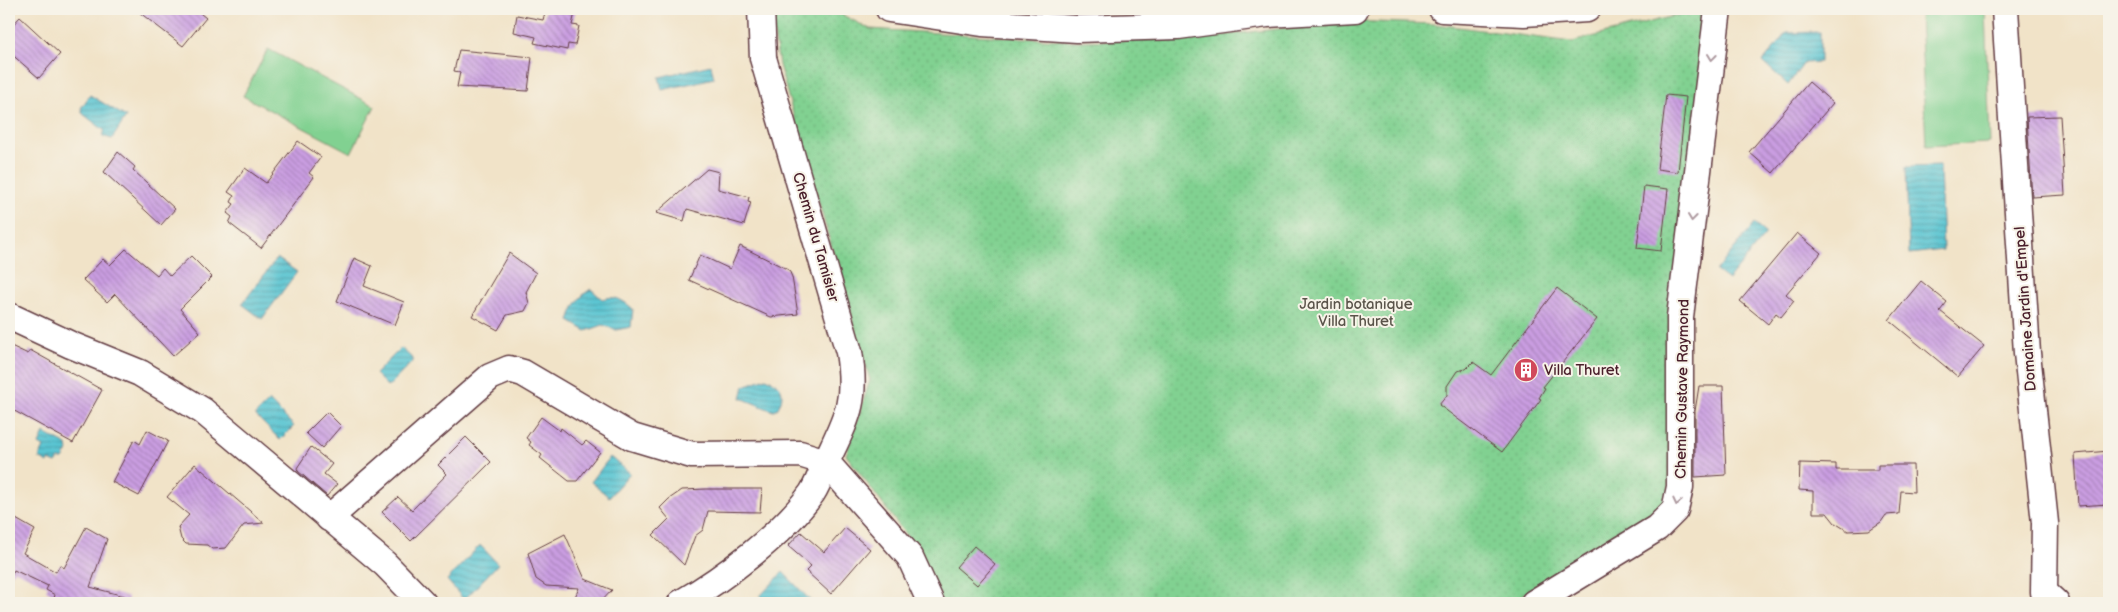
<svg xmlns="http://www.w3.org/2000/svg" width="2118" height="612" font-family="'Balsamiq Sans',sans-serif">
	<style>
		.grass { fill: url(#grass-dots); stroke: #66785e }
		.park { fill: #81d191; stroke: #66785e }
		.water { fill: url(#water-rules); stroke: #52727e }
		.building { fill: url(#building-back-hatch) }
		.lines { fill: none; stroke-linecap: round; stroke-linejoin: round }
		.street-casing { stroke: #633c43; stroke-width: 29 }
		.street { stroke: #fff; stroke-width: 26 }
		.oneway { stroke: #ae9aa0 }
		.labels { text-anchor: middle; stroke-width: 4; stroke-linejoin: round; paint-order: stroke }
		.street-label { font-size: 15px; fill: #4a1f2b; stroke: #f7f3e8 }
		.park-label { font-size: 15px; fill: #5a544a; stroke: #f7f3e8 }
		.poi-label { font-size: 15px; fill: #4a1f2b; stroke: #f7f3e8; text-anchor: start }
	</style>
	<defs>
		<pattern id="grass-dots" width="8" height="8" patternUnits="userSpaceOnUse" patternTransform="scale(1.25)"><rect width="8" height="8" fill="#81d191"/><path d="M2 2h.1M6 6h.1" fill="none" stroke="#71b37d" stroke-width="1.8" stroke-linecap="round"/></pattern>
		<pattern id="water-rules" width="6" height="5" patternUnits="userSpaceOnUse" patternTransform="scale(1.25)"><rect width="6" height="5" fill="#59c5d2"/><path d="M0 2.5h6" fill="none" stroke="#4c9fab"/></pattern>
		<pattern id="building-back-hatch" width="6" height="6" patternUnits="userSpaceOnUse" patternTransform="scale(1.25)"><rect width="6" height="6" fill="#ca9ee2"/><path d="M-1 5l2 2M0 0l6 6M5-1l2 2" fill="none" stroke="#a680b7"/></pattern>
	</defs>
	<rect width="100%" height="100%" fill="#f7f3e8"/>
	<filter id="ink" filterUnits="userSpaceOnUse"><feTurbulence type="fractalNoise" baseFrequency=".02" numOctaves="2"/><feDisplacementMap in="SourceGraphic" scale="10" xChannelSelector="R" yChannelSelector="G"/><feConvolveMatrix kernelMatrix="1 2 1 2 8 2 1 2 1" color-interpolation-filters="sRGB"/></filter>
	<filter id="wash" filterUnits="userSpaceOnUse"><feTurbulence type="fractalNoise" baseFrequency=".0096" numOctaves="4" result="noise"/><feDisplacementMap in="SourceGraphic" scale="20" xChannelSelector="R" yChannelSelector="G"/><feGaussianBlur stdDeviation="1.12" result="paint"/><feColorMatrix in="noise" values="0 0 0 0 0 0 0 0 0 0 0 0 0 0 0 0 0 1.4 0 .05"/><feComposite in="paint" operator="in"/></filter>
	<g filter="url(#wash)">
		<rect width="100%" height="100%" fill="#f1e3c8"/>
		<polygon class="grass" points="770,9 831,9 870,29 1077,41 1191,39 1346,21 1436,24 1572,42 1701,9 1707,12 1668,502 1650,525 1508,603 940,603 920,554 846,455 870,380 779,65"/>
		<g class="park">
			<polygon points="1985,10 1990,143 1926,146 1920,13"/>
			<polygon points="268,49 375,106 351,153 243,96"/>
		</g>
		<g class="water">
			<polygon points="1820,32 1820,62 1804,63 1788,85 1763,62 1786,33"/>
			<polygon points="711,65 714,78 662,90 659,77"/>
			<polygon points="90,95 126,117 112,139 102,136 105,131 83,114 81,108"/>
			<polygon points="1940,166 1943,250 1909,254 1906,167"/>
			<polygon points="1754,224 1766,234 1728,280 1716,271"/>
			<polygon points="277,258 297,272 262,319 242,304"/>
			<path d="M591,289L602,299C615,295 623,300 633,309L631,327L616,330L603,325L586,331L569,321C573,307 578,297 591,289Z"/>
			<polygon points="401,348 414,360 388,387 375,374"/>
			<path d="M766,378C782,384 786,392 778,408L773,411L741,398L744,386Z"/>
			<polygon points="269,401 294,426 280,440 255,415"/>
			<polygon points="44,433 67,445 68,451 63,459 59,459 56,463 49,460 48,463 39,458 44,447 39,444"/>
			<polygon points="610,457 630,473 609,497 591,482"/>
			<polygon points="480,545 498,564 464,600 447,580"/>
			<polygon points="783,572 813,603 767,603 760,596"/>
		</g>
		<g id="blocks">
			<g class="building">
				<polygon points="135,9 195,9 206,18 183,46"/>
				<polygon points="546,9 576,9 572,25 579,26 575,45 568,44 567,50 534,43 536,37 514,32 517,15 543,20"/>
				<polygon points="20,17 60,54 39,78 9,52 9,29"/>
				<polygon points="459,50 532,57 528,91 457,87 460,72 454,71"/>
				<polygon points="1809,82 1833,103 1773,173 1749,152"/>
				<polygon points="1666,95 1686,97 1678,172 1657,169"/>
				<polygon points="2060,116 2065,195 2032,197 2027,117"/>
				<polygon points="298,141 321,157 309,173 314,177 261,248 229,223 232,217 227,213 234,204 231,202 234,196 228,192 245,168 266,183"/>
				<polygon points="118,152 135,167 133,170 175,209 161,225 104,172"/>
				<polygon points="707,169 719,172 718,189 749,197 748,201 751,202 744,225 687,209 684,221 656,213"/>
				<polygon points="1644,186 1668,189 1661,251 1637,248"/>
				<polygon points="1797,233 1821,253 1786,294 1794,301 1781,317 1776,313 1768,324 1740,301"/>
				<polygon points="740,246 789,270 792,277 798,314 771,317 689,280 700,255 730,269"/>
				<polygon points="126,249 157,275 163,268 170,276 191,256 212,277 180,309 200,332 173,356 115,294 107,302 83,280 103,259 110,265"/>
				<polygon points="509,253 536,273 526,292 529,303 525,311 507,315 498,330 472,316"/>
				<polygon points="354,258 372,266 364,286 404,302 395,325 337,301"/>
				<polygon points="1921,281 1947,302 1940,311 1984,346 1958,377 1889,320"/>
				<polygon points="1557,288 1597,319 1543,387 1545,388 1539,398 1541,399 1502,452 1439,405 1447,395 1447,386 1457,371 1466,369 1473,362 1491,375"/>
				<polygon points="9,345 28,354 30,350 102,390 73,443 9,408"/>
				<polygon points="1699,386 1723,386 1726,475 1695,477 1695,411"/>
				<polygon points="327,412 341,426 322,448 306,433"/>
				<polygon points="541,417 560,431 561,428 582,445 586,441 600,452 577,481 569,481 540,458 542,455 529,445 531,442 526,438"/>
				<polygon points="147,430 168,441 139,496 112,482 134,440 140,444"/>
				<polygon points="466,437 491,462 411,541 382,512 398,497 412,510 447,474 438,465"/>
				<polygon points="311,447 332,464 324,474 337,484 327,496 298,471 297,468"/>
				<polygon points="2109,451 2109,504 2078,506 2075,454"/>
				<polygon points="1800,463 1836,464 1836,470 1878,470 1878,465 1913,465 1914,492 1901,491 1899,514 1886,515 1881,522 1869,530 1848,531 1835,523 1827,513 1813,513 1813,491 1799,490"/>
				<polygon points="195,464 264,523 244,525 226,548 212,549 207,545 186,544 181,539 178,527 189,515 167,497"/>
				<polygon points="706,489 762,489 760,512 708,511 703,530 695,536 684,565 653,535 669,519 660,508 669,499 682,490"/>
				<polygon points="9,515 35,530 23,553 56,572 60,565 64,568 86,527 107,539 90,587 128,597 128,603 70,603 54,598 55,595 46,590 48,586 14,570 9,581"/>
				<polygon points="845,528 870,549 831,594 806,571 811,566 788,546 801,532 824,552"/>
				<polygon points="565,534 585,579 612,590 600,603 591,603 575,597 579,588 546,586 536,579 528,553"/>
				<polygon points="974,546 995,564 977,585 956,567"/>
			</g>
		</g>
	</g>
	<g filter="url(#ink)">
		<use href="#blocks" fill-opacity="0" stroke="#633c43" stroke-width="1"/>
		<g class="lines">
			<g class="street-casing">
				<g id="street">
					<path d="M761,9L763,58L849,352C857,403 847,417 826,462L910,557L931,603"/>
					<polyline points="889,9 982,23 1077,29 1178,26 1267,14 1355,9"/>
					<polyline points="1442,9 1524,13 1587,9"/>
					<polyline points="2005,9 2027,353 2045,523 2044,592 2056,603"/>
					<polyline points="9,316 71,345 140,373 203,411 385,564 423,603"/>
					<path d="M329,518L490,377L509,369L523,373L632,437L692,455L800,454L826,462C822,472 818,484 812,493C783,534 724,578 681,603"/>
					<polyline points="1534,603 1657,528 1675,510 1680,487 1680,317 1718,9"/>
				</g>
			</g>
			<use href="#street" class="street"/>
		</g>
		<defs><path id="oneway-chevron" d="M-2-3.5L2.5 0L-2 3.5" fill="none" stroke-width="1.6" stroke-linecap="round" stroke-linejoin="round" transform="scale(1.25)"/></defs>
		<g class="oneway">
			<use href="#oneway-chevron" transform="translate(1712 57) rotate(97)"/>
			<use href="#oneway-chevron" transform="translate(1692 218) rotate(97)"/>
			<use href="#oneway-chevron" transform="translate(1677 502) rotate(103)"/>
		</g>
	</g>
	<defs>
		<g id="building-disc" transform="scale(1.25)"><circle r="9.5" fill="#d1495b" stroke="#f7f3e8"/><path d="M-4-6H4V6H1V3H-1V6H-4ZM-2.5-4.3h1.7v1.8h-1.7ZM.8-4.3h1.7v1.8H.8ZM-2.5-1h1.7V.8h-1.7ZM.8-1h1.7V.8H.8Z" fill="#fff"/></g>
	</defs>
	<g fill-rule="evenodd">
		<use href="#building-disc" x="1526" y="370"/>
	</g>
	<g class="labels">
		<g class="street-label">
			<text transform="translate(816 237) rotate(74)" y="5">Chemin du Tamisier</text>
			<text transform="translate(2025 309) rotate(-94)" y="5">Domaine Jardin d'Empel</text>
			<text transform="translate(1682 389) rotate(-89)" y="5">Chemin Gustave Raymond</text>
		</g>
		<g class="park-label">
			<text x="1356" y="309">Jardin botanique<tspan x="1356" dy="17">Villa Thuret</tspan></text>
		</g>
		<g class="poi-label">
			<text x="1544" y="375">Villa Thuret</text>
		</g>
	</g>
	<rect width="2118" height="612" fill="none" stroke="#f7f3e8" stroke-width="30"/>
</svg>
